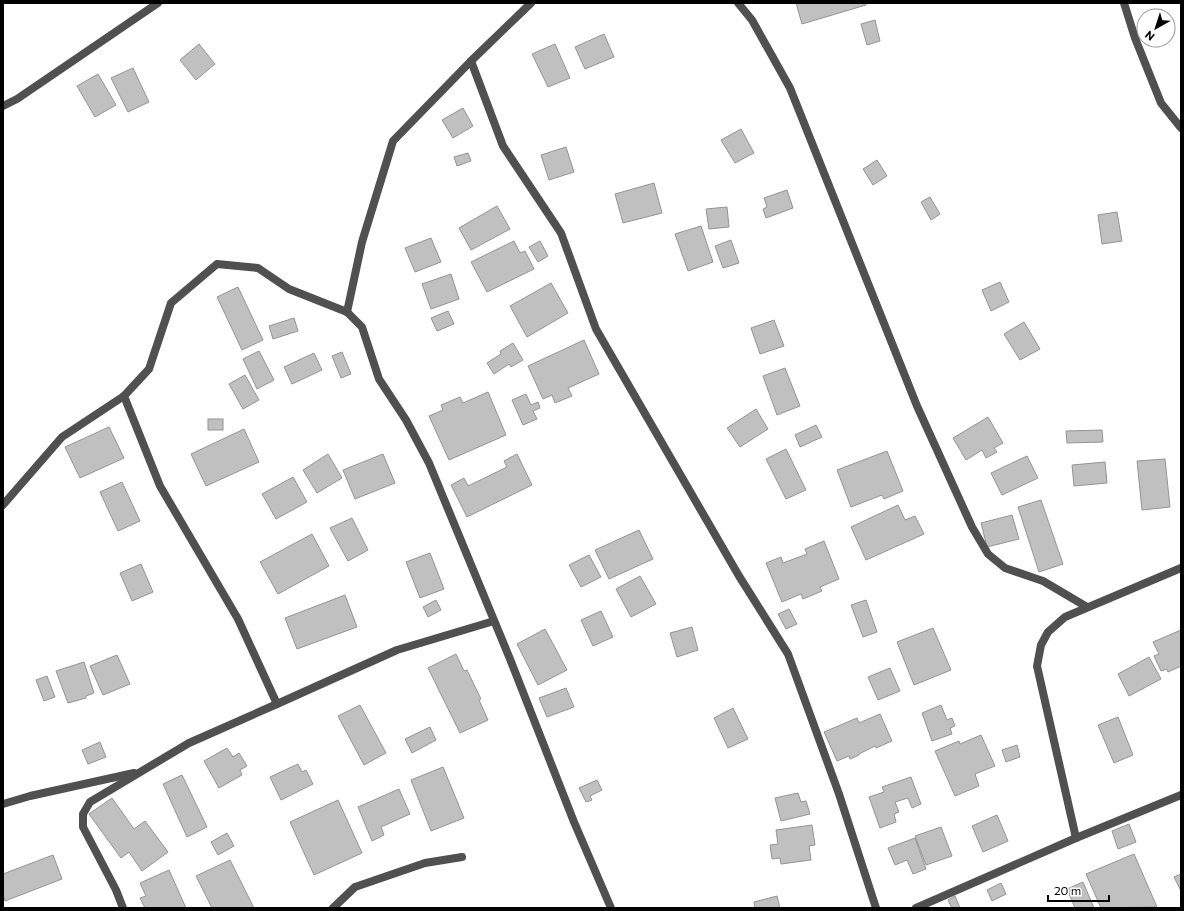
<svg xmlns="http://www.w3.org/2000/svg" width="1184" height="911" font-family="Commissioner,sans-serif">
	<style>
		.building { fill: #c0c0c0; stroke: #949494 }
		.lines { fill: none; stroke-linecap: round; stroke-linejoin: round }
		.street { stroke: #505050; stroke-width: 8 }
	</style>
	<rect width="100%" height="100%" fill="#fff"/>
	<g class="building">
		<polygon points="796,3 866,3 866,5 802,24"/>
		<polygon points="875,20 880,41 867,45 861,24"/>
		<polygon points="604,34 614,57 585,69 575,47"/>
		<polygon points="199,44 215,64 196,80 180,60"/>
		<polygon points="555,44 570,78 548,87 532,54"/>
		<polygon points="133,68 149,102 128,112 111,78"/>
		<polygon points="98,74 116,105 95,117 77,86"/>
		<polygon points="463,108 473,126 453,138 442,120"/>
		<polygon points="741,129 754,153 735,163 721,140"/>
		<polygon points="566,147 574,172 549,180 541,155"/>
		<polygon points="468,153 471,161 457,166 454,157"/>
		<polygon points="877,160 887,176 873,185 863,169"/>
		<polygon points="654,183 662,213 623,223 615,194"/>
		<polygon points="787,190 793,208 766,218 763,209 767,207 764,198"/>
		<polygon points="930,197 940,214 931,220 921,202"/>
		<polygon points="497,206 510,229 471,250 459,228"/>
		<polygon points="727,207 729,227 709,229 706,209"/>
		<polygon points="1117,212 1122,241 1102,244 1098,215"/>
		<polygon points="701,226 713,262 688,271 675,234"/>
		<polygon points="431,238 441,262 415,272 405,248"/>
		<polygon points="731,240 739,263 723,268 715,246"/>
		<polygon points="514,241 520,253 525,251 534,269 487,292 471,262"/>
		<polygon points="540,241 548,256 538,262 529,247"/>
		<polygon points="451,274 459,299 431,309 422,284"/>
		<polygon points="1000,282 1009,302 991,311 982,290"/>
		<polygon points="551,283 568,313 527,337 510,306"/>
		<polygon points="238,287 263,340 242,350 217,297"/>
		<polygon points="448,311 454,324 437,331 431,318"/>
		<polygon points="294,318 298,331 273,339 269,326"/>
		<polygon points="774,320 784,346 760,354 751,328"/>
		<polygon points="1024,322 1040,349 1020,360 1004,334"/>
		<polygon points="584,340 599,374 568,388 572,396 555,403 552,395 543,399 528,366"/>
		<polygon points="513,343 523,360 511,367 509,364 494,374 487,363 501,354 500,351"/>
		<polygon points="259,351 274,380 257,389 243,359"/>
		<polygon points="342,352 351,374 341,378 332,356"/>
		<polygon points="314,353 322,370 292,384 284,367"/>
		<polygon points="785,368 800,406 777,415 763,376"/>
		<polygon points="245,375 259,400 243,409 229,384"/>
		<polygon points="488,392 506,435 449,460 429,416 443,410 441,405 460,397 463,403"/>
		<polygon points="526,394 531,405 538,402 540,408 533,411 537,419 523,425 512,400"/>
		<polygon points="756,409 768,429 740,447 727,428"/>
		<polygon points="988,417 1003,443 994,448 997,452 986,458 982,450 966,460 953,438"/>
		<rect x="208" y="419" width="15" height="11"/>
		<polygon points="816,425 822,437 800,447 795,435"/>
		<polygon points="109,427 124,458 80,478 65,447"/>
		<polygon points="244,429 259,462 206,486 191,454"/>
		<polygon points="1102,430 1103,442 1067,443 1066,431"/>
		<polygon points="786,449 806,490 786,499 766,459"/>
		<polygon points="887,451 903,491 884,499 882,495 851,507 837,470"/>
		<polygon points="328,454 342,478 317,493 303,470"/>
		<polygon points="383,454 395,483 355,499 343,470"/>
		<polygon points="517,454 532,485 467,517 451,485 464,478 468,486 507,467 504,461"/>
		<polygon points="1027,456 1038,478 1002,495 991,473"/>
		<polygon points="1165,459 1170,507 1142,510 1137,461"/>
		<polygon points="1105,462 1107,483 1074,486 1072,465"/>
		<polygon points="293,477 307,502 276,519 262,494"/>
		<polygon points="122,482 140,521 118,531 100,492"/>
		<polygon points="1041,500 1063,564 1039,572 1018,507"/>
		<polygon points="898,505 905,520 915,516 924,534 866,560 851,527"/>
		<polygon points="1012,515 1019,539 987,547 981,523"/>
		<polygon points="352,518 368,550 348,561 330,528"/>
		<polygon points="639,530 653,559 609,579 595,550"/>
		<polygon points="312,534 329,566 278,594 260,562"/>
		<polygon points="824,541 839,579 820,587 822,591 803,599 801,594 782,602 766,563 781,557 783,563 807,554 805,549"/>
		<polygon points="430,553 444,589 420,598 406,562"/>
		<polygon points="589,555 601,577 581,587 569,565"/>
		<polygon points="141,564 153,592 132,601 120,573"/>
		<polygon points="640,576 656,604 631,617 616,589"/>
		<polygon points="345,595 357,627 297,649 285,618"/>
		<polygon points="436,600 441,610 428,617 423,607"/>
		<polygon points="866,600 877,632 863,637 851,605"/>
		<polygon points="789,609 797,624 786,629 778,614"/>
		<polygon points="601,611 613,637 593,646 581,620"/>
		<polygon points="692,627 698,650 677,657 670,633"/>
		<polygon points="933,628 951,670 914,685 897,642"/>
		<polygon points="545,629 567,670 538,685 517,644"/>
		<polygon points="1181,630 1181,666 1168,672 1167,669 1161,671 1154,656 1159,654 1153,642"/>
		<polygon points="456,654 464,671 467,670 481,699 479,700 488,720 460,733 428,668"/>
		<polygon points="117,655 130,684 103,695 90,666"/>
		<polygon points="1149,657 1161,679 1129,696 1118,674"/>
		<polygon points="84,662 94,693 86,696 86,698 68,703 56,671"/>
		<polygon points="890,668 900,691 878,700 868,677"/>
		<polygon points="47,676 55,697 44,701 36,680"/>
		<polygon points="566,688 574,707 547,717 539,698"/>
		<polygon points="360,705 386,753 364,765 338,716"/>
		<polygon points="941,705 947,720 952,718 955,726 950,728 952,734 932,741 922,713"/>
		<polygon points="733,708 748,739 728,748 714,718"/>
		<polygon points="880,714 892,741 876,748 875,746 859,754 859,755 850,759 849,756 837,761 824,732 857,718 859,723"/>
		<polygon points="1118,717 1133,755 1114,763 1098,725"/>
		<polygon points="430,727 436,740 412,753 405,739"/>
		<polygon points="981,735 995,766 975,774 979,786 955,796 935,751 959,741 960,744"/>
		<polygon points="100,742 106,757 88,764 82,750"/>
		<polygon points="1017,745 1020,757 1006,762 1002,750"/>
		<polygon points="227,748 233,757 239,753 247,766 240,770 242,775 219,788 204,761"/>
		<polygon points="298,764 302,772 306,770 313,784 281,800 270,777"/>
		<polygon points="443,767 464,818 431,831 411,780"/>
		<polygon points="182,775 207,827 187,837 163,784"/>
		<polygon points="911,777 921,804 912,808 908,798 895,802 899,812 894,814 896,822 880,828 869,797 884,792 882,787"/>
		<polygon points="597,780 602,790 590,796 592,800 586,802 579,788"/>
		<polygon points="399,789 410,814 381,827 384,835 372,841 358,807"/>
		<polygon points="798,793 801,802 806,801 810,814 781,821 775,798"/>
		<polygon points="112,798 134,829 145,821 168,852 142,871 129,852 121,858 89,814"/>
		<polygon points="338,800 362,853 314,875 290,822"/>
		<polygon points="997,815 1008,841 983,852 972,826"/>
		<polygon points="1129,824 1136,842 1118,849 1112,831"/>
		<polygon points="812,825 815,845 809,846 811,860 781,864 780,858 772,859 770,845 778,844 776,830"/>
		<polygon points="941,827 952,856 926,865 915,836"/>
		<polygon points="227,833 234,846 218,855 211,842"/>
		<polygon points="915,838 926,869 913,874 907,860 895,865 888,848"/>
		<polygon points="1134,854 1157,907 1101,908 1086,874"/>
		<polygon points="53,855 62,879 5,901 3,895 3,874"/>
		<polygon points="230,860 254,908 212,908 196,876"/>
		<polygon points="169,870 186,908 145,908 140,898 146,896 140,883"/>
		<polygon points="1181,874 1181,891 1174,877"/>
		<polygon points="1083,882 1094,908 1075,908 1067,889"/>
		<polygon points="1001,883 1006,894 992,901 987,890"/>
		<polygon points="777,896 780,908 755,908 754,902"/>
		<polygon points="955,896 960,908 952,908 948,900"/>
	</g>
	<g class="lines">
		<g class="street">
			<polyline points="738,3 752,20 790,88 917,406 972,527 988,554 1005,568 1043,581 1087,607"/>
			<polyline points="1124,3 1135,38 1161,103 1181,128"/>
			<polyline points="471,61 503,146 561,233 596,329 739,576 788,654 839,794 876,908"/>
			<polyline points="3,106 17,99 158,3"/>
			<polyline points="347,312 362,242 393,141 471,61 531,3"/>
			<polyline points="124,396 160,486 238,619 277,704"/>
			<polyline points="3,505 62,437 124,396 149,369 171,303 217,264 258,268 289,289 347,312 362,327 379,379 406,420 429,463 510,659 574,822 611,908"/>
			<polyline points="3,804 30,796 134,773"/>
			<polyline points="1076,838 1037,666 1041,645 1048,632 1065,617 1181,568"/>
			<polyline points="123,908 116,890 83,827 83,814 90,802 189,743 277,704 397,650 494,621"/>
			<polyline points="333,908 355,887 425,863 462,857"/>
			<polyline points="916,908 1076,838 1181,795"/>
		</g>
	</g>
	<rect width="1184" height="911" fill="none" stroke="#000000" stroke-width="8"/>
	<g transform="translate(1156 28) rotate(219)"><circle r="19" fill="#ffffff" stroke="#999999"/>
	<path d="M0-3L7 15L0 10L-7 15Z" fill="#000000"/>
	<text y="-6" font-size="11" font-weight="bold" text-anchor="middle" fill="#000000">N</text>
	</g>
	<path d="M1048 895v6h61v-6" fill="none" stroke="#000000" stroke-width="2"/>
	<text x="1054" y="895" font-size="12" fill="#000000" stroke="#ffffff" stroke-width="3" paint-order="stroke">20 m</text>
</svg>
